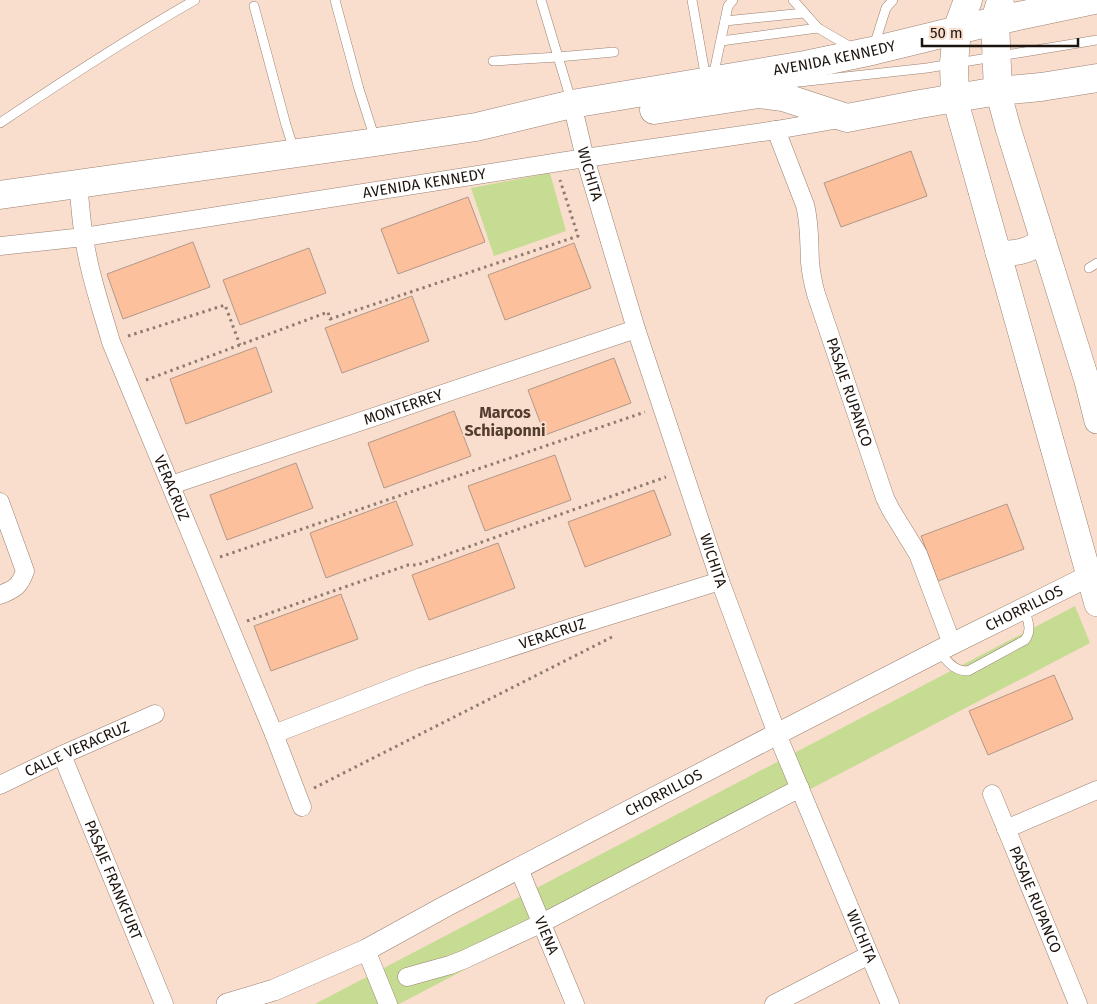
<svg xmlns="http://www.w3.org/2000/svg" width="1097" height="1004" font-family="'Fira Sans',sans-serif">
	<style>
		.green { fill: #c6dc93 }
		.building { fill: #fdc09d; stroke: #b29889 }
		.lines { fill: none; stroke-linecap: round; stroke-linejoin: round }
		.service-casing { stroke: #9a8172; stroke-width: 10 }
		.minor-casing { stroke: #9a8172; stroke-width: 19 }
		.tertiary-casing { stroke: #9a8172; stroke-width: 22 }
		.secondary-casing { stroke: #9a8172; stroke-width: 26 }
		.primary-casing { stroke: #9a8172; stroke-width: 29 }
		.path { stroke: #8f7c71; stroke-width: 3; stroke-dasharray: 2.5 4; stroke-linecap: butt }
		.service { stroke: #fff; stroke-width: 9 }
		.minor { stroke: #fff; stroke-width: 18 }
		.tertiary { stroke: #fff; stroke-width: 21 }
		.secondary { stroke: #fff; stroke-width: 25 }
		.primary { stroke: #fff; stroke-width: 28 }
		.labels { text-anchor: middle; stroke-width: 4; stroke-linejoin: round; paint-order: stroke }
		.street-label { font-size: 15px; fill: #1e140e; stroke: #f9ddcd }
		.neighbourhood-label { font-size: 16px; font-weight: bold; fill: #533d2f; stroke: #f9ddcd }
	</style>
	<rect width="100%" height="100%" fill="#f9ddcd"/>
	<g class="green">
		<polygon points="550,173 566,231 494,256 471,188"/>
		<polygon points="1075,606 1090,643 399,1004 315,1004"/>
	</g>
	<g class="building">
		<polygon points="911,151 927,196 841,227 824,183"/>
		<polygon points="468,197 485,242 398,274 381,229"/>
		<polygon points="193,242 210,287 123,319 107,274"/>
		<polygon points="574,243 591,288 505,320 488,275"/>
		<polygon points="309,248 326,293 240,325 223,280"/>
		<polygon points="412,296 429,341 342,373 325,328"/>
		<polygon points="256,347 272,392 186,424 170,379"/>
		<polygon points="614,358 631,403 545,435 528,390"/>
		<polygon points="454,411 471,456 384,488 368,443"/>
		<polygon points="555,455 571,500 485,531 468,486"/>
		<polygon points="296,463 313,508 227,540 210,495"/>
		<polygon points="654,490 671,535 585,567 568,522"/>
		<polygon points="396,501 413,545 326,578 310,533"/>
		<polygon points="1007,504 1024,549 938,581 921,536"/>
		<polygon points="498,543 515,588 429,620 412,575"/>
		<polygon points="341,594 358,639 271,671 254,626"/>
		<polygon points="1054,675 1073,719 988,755 969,711"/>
	</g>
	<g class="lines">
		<g class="service-casing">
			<g id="service">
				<polyline points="335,0 359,89 375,139"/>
				<polyline points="541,0 571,100"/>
				<polyline points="692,0 706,79"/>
				<polyline points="793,0 818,28 854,49"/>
				<polyline points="254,6 286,125 294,150"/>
				<polyline points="725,21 804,13"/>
				<polyline points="721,41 818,28"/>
				<polyline points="874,46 886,8 893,0"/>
				<polyline points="493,61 558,57 614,52"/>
				<polyline points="713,77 728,6 733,0"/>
				<polyline points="778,87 790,83 927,68 1097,40"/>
				<path d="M0,123C64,80 128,38 195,0"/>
				<polyline points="1089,268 1097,263"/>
				<path d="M938,651C948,661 953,671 968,671L1025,640C1033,630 1027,619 1024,608"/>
			</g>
		</g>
		<g class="minor-casing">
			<g id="minor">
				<path id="s1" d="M572,104L585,158L636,329L720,581L777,734L890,1004"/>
				<path id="s2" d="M776,130L805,205C810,224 809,243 810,262C811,273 813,283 816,294L885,498L891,510L918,554L952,644"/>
				<path id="s3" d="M78,184C80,201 81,220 84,237C89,273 101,307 111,342L274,734L302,807"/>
				<path id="s4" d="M0,246L84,237L585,158L776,130L840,119"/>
				<path id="s5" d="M171,485L636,329"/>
				<path d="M0,502L25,571C20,586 15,589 0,595"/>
				<path id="s6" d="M274,734L421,677L573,627L720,581"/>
				<path id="s7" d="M62,755L164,1004"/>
				<path id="s8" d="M0,785L62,755L155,714"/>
				<path id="s9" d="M992,794L1078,1004"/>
				<polyline points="1006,829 1097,790"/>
				<path id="s10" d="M519,869L575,1004"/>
				<polyline points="366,950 388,1004"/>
				<polyline points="407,977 450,965 463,960 542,923 800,788"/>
				<polyline points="774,1004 869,955"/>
			</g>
		</g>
		<g class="tertiary-casing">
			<g id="tertiary">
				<path id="s11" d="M227,1004L274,990L366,950L446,906L777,734L952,644L1097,572"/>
			</g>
		</g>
		<g class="secondary-casing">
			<g id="secondary">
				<polyline points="998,91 1008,128 1087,381 1097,421"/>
				<polyline points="955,99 1097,604"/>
				<path d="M998,253C1017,254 1028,251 1043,241"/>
			</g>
		</g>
		<g class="primary-casing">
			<g id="primary">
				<polyline points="998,91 995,21 1000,4"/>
				<polyline points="955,99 954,63 957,30 968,0"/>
				<polyline points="654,110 759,94 783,97 847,118 920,104 998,91 1041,87 1097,78"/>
				<path id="s12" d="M0,195L376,142L476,127L572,104L805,65L872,51L995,21L1094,0"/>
			</g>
		</g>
		<g class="path">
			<polyline points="128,336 225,305 240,345"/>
			<polyline points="146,380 328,312 330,319 578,236 560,180"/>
			<polyline points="220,557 645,412"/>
			<polyline points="247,621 408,565 417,565 666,477"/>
			<polyline points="314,788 612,637"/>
		</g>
		<use href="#service" class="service"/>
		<use href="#minor" class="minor"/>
		<use href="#tertiary" class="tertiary"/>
		<use href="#secondary" class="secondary"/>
		<use href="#primary" class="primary"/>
	</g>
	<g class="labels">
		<g class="street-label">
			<text dy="5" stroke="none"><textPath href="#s12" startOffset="846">AVENIDA KENNEDY</textPath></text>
			<text dy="5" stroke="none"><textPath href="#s1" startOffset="72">WICHITA</textPath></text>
			<text dy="5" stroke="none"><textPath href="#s4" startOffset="429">AVENIDA KENNEDY</textPath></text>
			<text dy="5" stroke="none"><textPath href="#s2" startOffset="274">PASAJE RUPANCO</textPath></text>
			<text dy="5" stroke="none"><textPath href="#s5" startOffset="245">MONTERREY</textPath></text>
			<text dy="5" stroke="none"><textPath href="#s3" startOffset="320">VERACRUZ</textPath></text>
			<text dy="5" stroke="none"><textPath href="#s1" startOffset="478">WICHITA</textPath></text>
			<text dy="5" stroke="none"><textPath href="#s11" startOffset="891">CHORRILLOS</textPath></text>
			<text dy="5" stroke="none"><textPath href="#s6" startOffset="296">VERACRUZ</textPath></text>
			<text dy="5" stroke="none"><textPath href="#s8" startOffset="85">CALLE VERACRUZ</textPath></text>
			<text dy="5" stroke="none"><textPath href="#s11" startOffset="486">CHORRILLOS</textPath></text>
			<text dy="5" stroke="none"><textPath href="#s7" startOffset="135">PASAJE FRANKFURT</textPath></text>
			<text dy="5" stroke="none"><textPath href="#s9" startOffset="114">PASAJE RUPANCO</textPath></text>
			<text dy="5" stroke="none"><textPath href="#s10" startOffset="72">VIENA</textPath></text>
			<text dy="5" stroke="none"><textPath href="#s1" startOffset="882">WICHITA</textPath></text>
		</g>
		<g class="neighbourhood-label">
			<text x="505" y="418">Marcos<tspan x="505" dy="18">Schiaponni</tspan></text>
		</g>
	</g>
	<path d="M922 38v8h156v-8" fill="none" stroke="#1e140e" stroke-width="2.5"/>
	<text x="930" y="38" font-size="15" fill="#1e140e" stroke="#f9ddcd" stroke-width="4" paint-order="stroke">50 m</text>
</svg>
